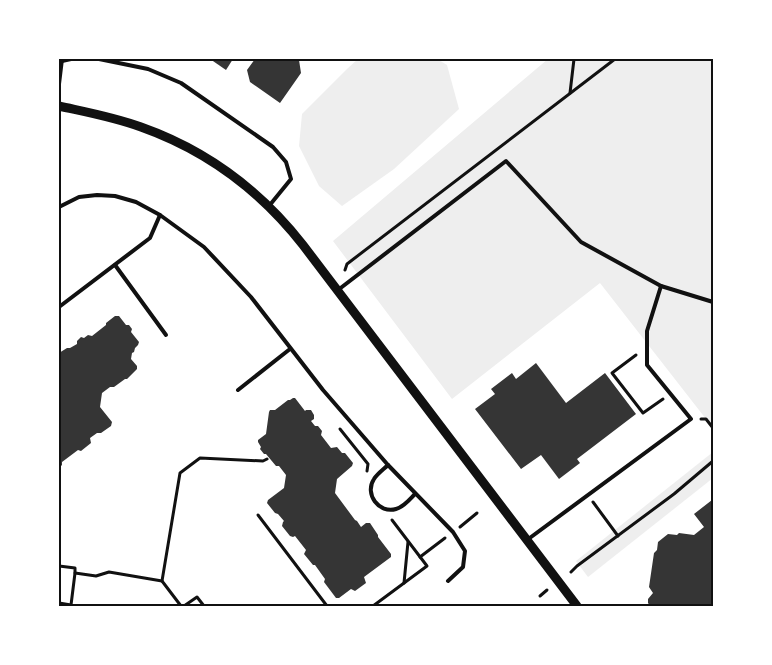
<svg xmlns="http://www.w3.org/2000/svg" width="772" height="665" font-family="'Varela Round',sans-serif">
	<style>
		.green { fill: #eee }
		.building { fill: #353535 }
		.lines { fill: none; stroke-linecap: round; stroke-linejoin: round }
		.path { stroke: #111; stroke-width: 3 }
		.service { stroke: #111; stroke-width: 4 }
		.tertiary { stroke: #111; stroke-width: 9 }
		.neatline { fill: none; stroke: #111; stroke-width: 2 }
	</style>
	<rect width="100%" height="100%" fill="#fff"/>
	<g class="green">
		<polygon points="358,59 437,59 447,65 459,109 394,169 342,206 319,186 299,146 302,114 347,69"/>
		<polygon points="548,59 713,59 713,428 600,283 452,399 333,241"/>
		<polygon points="713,452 713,478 588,577 576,561"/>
	</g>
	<g class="building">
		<polygon points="210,59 233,59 226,70"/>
		<polygon points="255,59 300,59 299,60 301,73 280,103 250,82 247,70"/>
		<polygon points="115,316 119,316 126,325 129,325 132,329 131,332 139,342 138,345 135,348 134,352 132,353 131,359 137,366 137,369 127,379 125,379 114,387 110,387 102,393 100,407 112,422 111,426 101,433 97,433 90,438 91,443 81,451 78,450 62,462 62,465 59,468 59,353 67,348 70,348 77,344 77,341 81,337 84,338 88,335 92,336 106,325 106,323"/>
		<polygon points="536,363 566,403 605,373 636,414 577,459 580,463 559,479 541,455 521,469 475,409 495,394 491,389 512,373 516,379"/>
		<polygon points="293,398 295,398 305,411 306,410 311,410 314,415 314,419 311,421 315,426 318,426 322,431 321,435 331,448 337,447 342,453 345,453 353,463 352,466 337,479 335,493 355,520 357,521 361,527 366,523 370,523 378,535 378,537 391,554 391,557 364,577 366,583 355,591 351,589 339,598 336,598 324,582 325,579 315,565 313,565 304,554 306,550 295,536 293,537 290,536 282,526 283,522 284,521 278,514 275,513 267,503 268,500 284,488 286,475 279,466 276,466 266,454 264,454 260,449 261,447 258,442 258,440 266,434 269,412 270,410 275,410 288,400 290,400"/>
		<polygon points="712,500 713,501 713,606 650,606 648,603 648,599 653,593 649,587 654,553 657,550 658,542 668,534 677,535 679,533 694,535 704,527 694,514"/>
	</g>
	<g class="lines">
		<g class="path">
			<polyline points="570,93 574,59"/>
			<polyline points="345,270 347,264 615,59"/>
			<polyline points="636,355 612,373 643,413 663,399"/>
			<polyline points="701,419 706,419 713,428"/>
			<polyline points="340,429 368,464 367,471"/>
			<polyline points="593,502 618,536"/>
			<polyline points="258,515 327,606"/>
			<polyline points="460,527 477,513"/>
			<polyline points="420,557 445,538"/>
			<polyline points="59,566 75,568 75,573"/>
			<polyline points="571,572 577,566 674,494 713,461"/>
			<polyline points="162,581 181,606"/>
			<polyline points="404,583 408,542"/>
			<polyline points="540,596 547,590"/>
			<polyline points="59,603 71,605 75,573 96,576 109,572 162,581 180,473 200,458 263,461 267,459"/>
			<polyline points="184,606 197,597 204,606"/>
			<polyline points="373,606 427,566 392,520"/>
		</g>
		<g class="service">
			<polyline points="99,59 148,69 181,83 273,147 286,162 291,179 269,206"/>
			<polyline points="59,60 62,61 71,59"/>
			<polyline points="59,84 62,59"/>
			<polyline points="59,207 79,197 97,195 115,196 136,202 160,215 204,247 251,297 323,390 388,465 453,532 465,551 463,567 448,581"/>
			<polyline points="115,265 166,335"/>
			<polyline points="338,290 506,161 581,242 661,286 713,302"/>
			<polyline points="59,307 150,238 160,215"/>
			<polyline points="238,390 290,349"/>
			<path d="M388,465C384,469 377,474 374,479C364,494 379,514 396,509C404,507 410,499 415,494"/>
			<polyline points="527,540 691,419 647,365 647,331 661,286"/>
		</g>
		<path class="tertiary" d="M59,106C86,112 114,117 141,127C206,150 260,190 303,245L577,606"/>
	</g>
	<rect width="772" height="665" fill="none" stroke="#ffffff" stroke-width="120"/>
	<rect x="60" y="60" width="652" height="545" class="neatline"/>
</svg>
